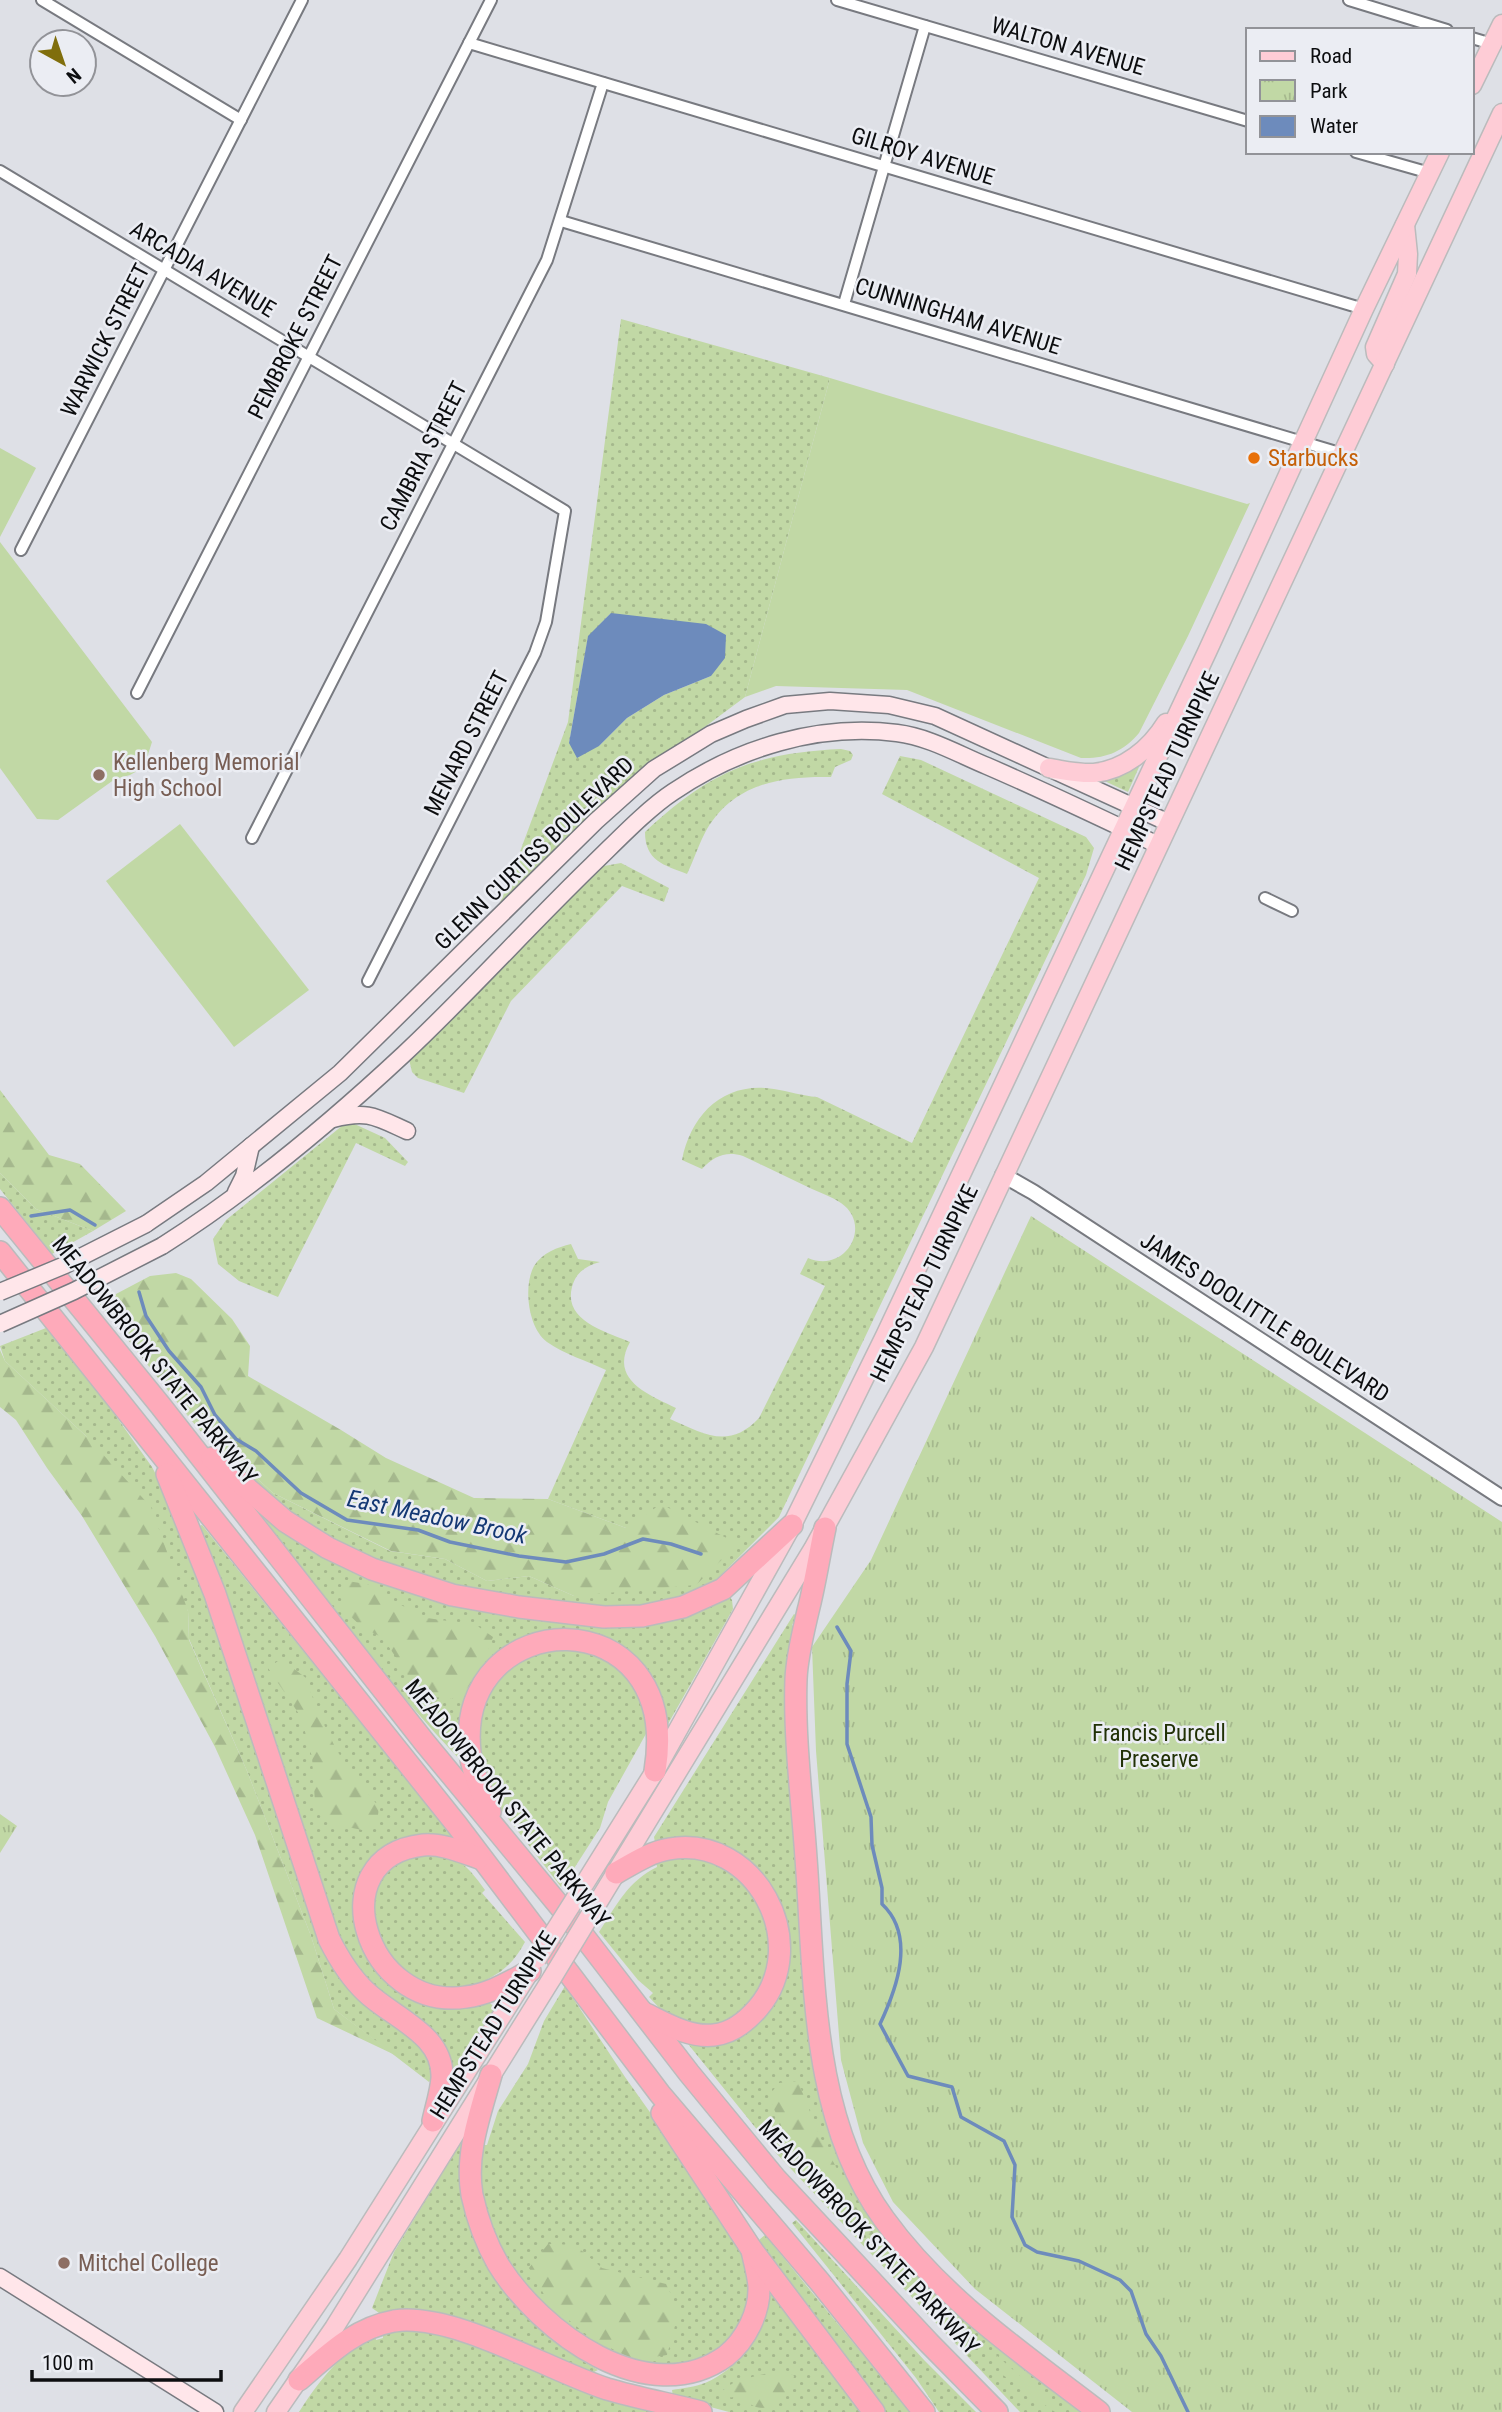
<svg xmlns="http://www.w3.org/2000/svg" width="1502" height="2412" font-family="'Roboto Condensed',sans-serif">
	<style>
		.grass { fill: url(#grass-dots); fill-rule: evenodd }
		.forest { fill: url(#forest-firs) }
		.park { fill: url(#park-tufts) }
		.pitch { fill: #c1d8a5 }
		.water { fill: #6d8bbc }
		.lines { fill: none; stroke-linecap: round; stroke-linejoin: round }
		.stream { stroke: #6d8bbc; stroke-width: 3.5 }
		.minor-casing { stroke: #787a80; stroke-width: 14 }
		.tertiary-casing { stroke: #787a80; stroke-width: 18 }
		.secondary-casing { stroke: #787a80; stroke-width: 19 }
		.primary-casing { stroke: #bbbbbc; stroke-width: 21 }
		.motorway-casing { stroke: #bbbbbc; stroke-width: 24 }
		.minor { stroke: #fff; stroke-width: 10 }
		.tertiary { stroke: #fff; stroke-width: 14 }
		.secondary { stroke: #ffe6ea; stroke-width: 16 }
		.primary { stroke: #feccd6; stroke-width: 18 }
		.motorway { stroke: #feaaba; stroke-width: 21 }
		.secondary-bridge-casing { stroke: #787a80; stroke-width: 19; stroke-linecap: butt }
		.primary-bridge-casing { stroke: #bbbbbc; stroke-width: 21; stroke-linecap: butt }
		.secondary-bridge { stroke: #ffe6ea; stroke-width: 16 }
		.primary-bridge { stroke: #feccd6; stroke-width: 18 }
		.food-dot { fill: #e8710a; stroke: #ebedf3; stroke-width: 2.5 }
		.education-dot { fill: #8d6e63; stroke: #ebedf3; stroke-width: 2.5 }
		.labels { text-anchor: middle; stroke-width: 5; stroke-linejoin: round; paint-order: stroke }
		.street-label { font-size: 23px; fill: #0c0d0f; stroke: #ebedf3 }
		.food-label { font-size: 23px; fill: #c56008; stroke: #ebedf3; text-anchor: start }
		.education-label { font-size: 23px; fill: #785e54; stroke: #ebedf3; text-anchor: start }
		.park-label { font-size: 23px; fill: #213106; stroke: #ebedf3 }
		.water-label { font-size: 24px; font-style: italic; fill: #143874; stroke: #ebedf3 }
	</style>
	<defs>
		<pattern id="grass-dots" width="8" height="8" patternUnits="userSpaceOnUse" patternTransform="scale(1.75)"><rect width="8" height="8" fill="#c1d8a5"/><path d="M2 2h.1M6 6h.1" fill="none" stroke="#a5b88d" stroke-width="1.8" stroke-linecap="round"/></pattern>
		<pattern id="forest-firs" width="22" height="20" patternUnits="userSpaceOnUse" patternTransform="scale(1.75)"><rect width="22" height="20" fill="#c1d8a5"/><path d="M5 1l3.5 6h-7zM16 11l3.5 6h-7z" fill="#a5b88d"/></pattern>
		<pattern id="park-tufts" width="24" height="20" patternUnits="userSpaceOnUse" patternTransform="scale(1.75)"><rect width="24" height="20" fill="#c1d8a5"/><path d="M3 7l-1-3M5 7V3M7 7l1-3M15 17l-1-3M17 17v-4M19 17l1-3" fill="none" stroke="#a5b88d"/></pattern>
	</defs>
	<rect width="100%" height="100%" fill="#dee0e6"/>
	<g class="grass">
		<path d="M621,319L830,378L745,697L663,758L491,924L511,876L568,722ZM610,614L711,676L664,695L627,718L599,746L569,743L588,637Z"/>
		<path d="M841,749L850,751L853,755L851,760L835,767L831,777C781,776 735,783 707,829C699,843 694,860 687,874C664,865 645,861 645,832C709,772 754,753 841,749Z"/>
		<path d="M900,756L921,760L1086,837L1094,848L1086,875L779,1517L719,1577L721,1583L694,1598L616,1612L477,1595L375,1564L377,1559C309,1536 228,1468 184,1411L273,1493L390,1551L445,1559L487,1581L529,1576L574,1596L626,1528L548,1499L606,1370C587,1361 564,1354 547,1342C528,1328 523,1286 534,1266C542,1253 558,1247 571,1244L578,1259L600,1262C586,1266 576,1272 572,1287C563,1321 607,1332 630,1342C609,1380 648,1394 676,1408L670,1419C704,1434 729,1450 759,1418L825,1286L800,1274L808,1258C846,1274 873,1225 841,1203C832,1197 821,1193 812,1189C789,1178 766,1167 743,1156C726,1151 714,1156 702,1169L682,1160C691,1114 724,1081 774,1089C789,1091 802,1096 817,1097L912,1143L1039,878L882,794Z"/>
		<polygon points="1143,758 1128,792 1096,777"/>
		<polygon points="621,863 669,888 664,902 622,886 511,1001 464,1093 418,1078 412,1072 408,1055 604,866"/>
		<polygon points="348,1121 385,1138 408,1162 405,1166 356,1143 278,1297 239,1281 218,1264 213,1239 226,1220"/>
		<polygon points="0,1173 36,1209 93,1231 52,1254 0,1189"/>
		<polygon points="46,1328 103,1398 152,1467 175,1511 201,1573 326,1947 433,2060 432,2077 429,2082 334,2009 311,1936 247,1771 189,1639 188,1611 86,1436 5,1361 0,1346"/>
		<path d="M268,1516L308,1544L578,1623L728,1594L732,1600L733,1609L668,1724C659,1713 660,1699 654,1686C646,1669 628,1656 613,1645L614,1640L577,1633L546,1635L468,1701L459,1736L461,1761C390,1686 326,1603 265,1520Z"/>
		<polygon points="202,1525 456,1841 436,1839 363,1881 388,1977 487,2000 495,2008 454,2072 451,2073 380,1998 339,1945 196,1527"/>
		<path d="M794,1614L797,1616L792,1625L799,1631L830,2118L908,2262L962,2319L1082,2412H1020L776,2153L684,2039C691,2041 702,2046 710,2046C721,2045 735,2038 744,2032C797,1999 803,1915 758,1873C755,1870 750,1864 746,1862C736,1856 672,1851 656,1848L654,1837Z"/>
		<polygon points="581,1645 613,1658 641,1690 652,1723 608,1802 600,1828 573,1870 571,1869 561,1887 493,1799 482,1780 477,1716 491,1685 515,1661 544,1648"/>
		<path d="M420,1851C456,1854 464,1861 485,1890L482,1893L525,1942C515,1960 506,1970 488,1979L489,1986L435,1991L392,1964L370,1910L375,1883L395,1862Z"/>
		<path d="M682,1855L716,1860L753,1886L775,1940L761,1997L718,2029L690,2030L665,2014L649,1997L653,1993L638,1980L599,1932C616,1906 628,1881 657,1867L656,1861Z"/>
		<polygon points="565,1986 625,2077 732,2228 748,2264 750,2303 738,2333 694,2369 609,2357 548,2315 499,2250 478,2185 480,2145 487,2145 498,2111 528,2064 544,2021"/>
		<polygon points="466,2134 460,2156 528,2316 576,2357 598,2370 588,2375 382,2315 372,2308 394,2252"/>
		<polygon points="796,2220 925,2361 976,2412 939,2412 916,2378 792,2223"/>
		<polygon points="765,2235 910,2412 885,2412 842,2357 759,2240"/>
		<path d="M774,2293L865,2412H729L673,2397L672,2390C683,2388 695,2387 705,2383C744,2366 759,2334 768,2296Z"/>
		<path d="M414,2329L441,2334L666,2412H299C319,2381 341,2352 375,2335L376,2340L383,2338V2333Z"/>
	</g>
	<g class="forest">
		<polygon points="0,1090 49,1155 80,1164 126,1211 93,1231 36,1209 0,1173"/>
		<polygon points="176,1273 191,1279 232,1319 250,1346 248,1376 341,1430 386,1458 474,1498 548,1499 626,1528 661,1504 738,1544 696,1585 574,1596 529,1576 487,1581 445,1559 391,1551 273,1493 184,1411 99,1303 150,1276"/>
		<polygon points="0,1350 5,1361 86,1436 151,1507 188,1611 189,1640 247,1771 311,1936 334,2009 395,2055 317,2018 255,1835 215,1747 155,1636 82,1516 47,1468 16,1420 0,1407"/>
		<polygon points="347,1581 373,1585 397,1603 427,1618 476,1625 493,1637 476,1681 452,1699 426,1696 411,1680 383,1638 362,1627 347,1613 340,1595"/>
		<polygon points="281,1659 306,1678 317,1710 337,1751 363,1787 379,1807 377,1823 367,1831 338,1825 315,1802 312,1757 301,1717 268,1668"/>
		<polygon points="798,2081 819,2135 852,2197 887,2256 923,2291 924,2299 885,2261 840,2201 819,2193 800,2169 771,2102 771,2093 779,2083"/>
		<polygon points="548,2244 575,2245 602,2268 666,2284 679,2311 667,2355 634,2360 591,2338 550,2305 529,2268"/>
		<polygon points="996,2355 1062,2412 1055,2412 1003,2375"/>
		<path d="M784,2369L794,2376C789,2396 781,2412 756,2407C750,2405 746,2400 740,2398C731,2396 729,2400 719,2393L736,2381Z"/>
	</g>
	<g class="park">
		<polygon points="1031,1216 1502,1522 1502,2412 1132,2412 975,2289 893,2202 863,2143 841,2060 816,1751 812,1647 871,1560"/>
		<polygon points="0,1814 17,1826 0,1853"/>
	</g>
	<g class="pitch">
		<path d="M830,378L1247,504L1250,503L1188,636L1139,733C1123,752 1105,759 1081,758L907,690L776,686L745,697Z"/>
		<polygon points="0,448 36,468 0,537"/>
		<polygon points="0,542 152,742 144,767 130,775 115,779 58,820 37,819 0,768"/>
		<polygon points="180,824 309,990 234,1047 106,881"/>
	</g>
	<polygon class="water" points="611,613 706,624 726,635 725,658 711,676 664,695 627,718 599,746 577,758 569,743 588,636"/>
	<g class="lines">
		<g class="stream">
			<polyline points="31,1216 70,1210 95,1225"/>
			<polyline points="139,1292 146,1316 169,1351 201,1387 215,1415 236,1439 256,1451 301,1493 347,1520 418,1530 450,1542 519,1556 566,1562 604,1554 643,1539 671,1544 701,1554"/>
			<path d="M837,1627L851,1651L847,1684V1744L871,1817L872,1845L882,1888V1904C916,1936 897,1988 880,2024L908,2076L952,2087L961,2117L1004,2141L1015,2165L1012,2217L1025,2245L1037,2252L1079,2261L1120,2280L1131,2291L1146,2334L1161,2356L1188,2412"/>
		</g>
		<g class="minor-casing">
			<g id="minor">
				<polyline points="42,0 241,120"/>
				<polyline points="837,0 1248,121"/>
				<polyline points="1349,0 1447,30"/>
				<polyline points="1472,38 1492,44"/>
				<polyline points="469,43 1364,309"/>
				<polyline points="1356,152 1430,173"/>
				<polyline points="0,171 565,511 546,622 535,653 368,981"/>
				<polyline points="561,221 1343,454"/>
				<polyline points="844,304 925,26"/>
				<polyline points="21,550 302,0"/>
				<polyline points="137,693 491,0"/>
				<polyline points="252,838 547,260 603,83"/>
				<polyline points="1265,898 1292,911"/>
			</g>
		</g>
		<g class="tertiary-casing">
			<polyline id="tertiary" points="1003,1175 1033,1192 1502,1498"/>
		</g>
		<g class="secondary-casing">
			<g id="secondary">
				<path d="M333,1119C368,1110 376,1117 407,1131"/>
				<polyline points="236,1192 244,1176 251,1146"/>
				<polyline points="146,1224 206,1183 340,1073 596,821 654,769 711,734 746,719 785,705 830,701 889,705 935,716 1169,823"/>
				<path d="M162,1246C249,1191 329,1124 404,1054C469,993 528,927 592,865C615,843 647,809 673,792C738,748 818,723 897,733C929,737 958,754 987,766C1045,791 1101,818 1158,845"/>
				<polyline points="0,2277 215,2412"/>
			</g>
		</g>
		<g class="primary-casing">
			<g id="primary">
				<polyline points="1472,85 1502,24"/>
				<polyline points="1385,364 1376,354 1375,347 1407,274 1408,254 1405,225"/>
				<path d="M1049,768C1063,770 1079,774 1094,773C1124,770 1150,749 1166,723"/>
				<polyline points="575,1899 655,1771 792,1525 885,1336 1207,652 1364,309 1440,152"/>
				<polyline points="589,1917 813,1549 924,1347 1502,113"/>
				<polyline points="243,2412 348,2259 530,1971"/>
				<polyline points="276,2412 334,2328 552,1978"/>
			</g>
		</g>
		<g class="motorway-casing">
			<g id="motorway">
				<polyline points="0,1208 160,1405 425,1743 572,1921 689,2073 776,2179 929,2343 997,2412"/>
				<polyline points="0,1252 457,1825 660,2094 819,2281 924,2412"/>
				<polyline points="212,1458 285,1521 328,1548 372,1569 452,1595 519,1607 604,1617 642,1616 683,1607 723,1589 792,1525"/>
				<path d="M167,1474L215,1594L329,1939C339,1959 350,1977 366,1992C393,2018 444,2034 442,2078C441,2092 436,2107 433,2121"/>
				<path d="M825,1528C819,1556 815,1584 808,1611C803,1633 797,1656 796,1679C794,1738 802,1799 806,1858C815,1978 810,2117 884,2219C941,2298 1022,2353 1099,2412"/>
				<path d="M490,1812C483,1793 472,1773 470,1752C454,1603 684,1595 655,1771"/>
				<path d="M479,1858C462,1852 441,1843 423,1845C318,1857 365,2012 466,1997C490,1994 509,1982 530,1971"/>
				<path d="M616,1873C632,1864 650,1852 669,1849C755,1834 813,1943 758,2008C746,2022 732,2033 714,2035C689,2038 665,2023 644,2013"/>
				<path d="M491,2075C480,2114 465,2154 472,2195C477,2218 486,2243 498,2264C540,2332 648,2412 726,2356C746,2340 760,2312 759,2286C758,2274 754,2261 752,2250"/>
				<polyline points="662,2113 752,2250 874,2412"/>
				<path d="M299,2380C328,2355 355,2328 394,2321C453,2312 548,2370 607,2389C638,2398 670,2404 701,2412"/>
			</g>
		</g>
		<use href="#minor" class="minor"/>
		<use href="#tertiary" class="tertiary"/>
		<use href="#secondary" class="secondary"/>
		<use href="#primary" class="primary"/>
		<use href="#motorway" class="motorway"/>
		<g class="secondary-bridge-casing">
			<g id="secondary-bridge">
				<polyline points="0,1292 65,1265 146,1224"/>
				<polyline points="0,1324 74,1291 162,1246"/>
			</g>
		</g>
		<g class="primary-bridge-casing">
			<g id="primary-bridge">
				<polyline points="537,1959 575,1899"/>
				<polyline points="552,1978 589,1917"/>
			</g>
		</g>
		<use href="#secondary-bridge" class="secondary-bridge"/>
		<use href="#primary-bridge" class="primary-bridge"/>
	</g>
	<circle class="food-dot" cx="1254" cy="458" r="7"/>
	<g class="education-dot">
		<circle cx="99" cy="775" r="7"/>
		<circle cx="64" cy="2263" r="7"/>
	</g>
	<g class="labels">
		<g class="street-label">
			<text transform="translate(1068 46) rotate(16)" y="8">WALTON AVENUE</text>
			<text transform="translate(923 156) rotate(17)" y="8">GILROY AVENUE</text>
			<text transform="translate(203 269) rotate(31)" y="8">ARCADIA AVENUE</text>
			<text transform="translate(958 316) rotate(17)" y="8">CUNNINGHAM AVENUE</text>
			<text transform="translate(295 337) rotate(-63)" y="8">PEMBROKE STREET</text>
			<text transform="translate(105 340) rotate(-63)" y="8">WARWICK STREET</text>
			<text transform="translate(423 456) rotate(-63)" y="8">CAMBRIA STREET</text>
			<text transform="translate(466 743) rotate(-63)" y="8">MENARD STREET</text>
			<text transform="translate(1167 771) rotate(-65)" y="8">HEMPSTEAD TURNPIKE</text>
			<text transform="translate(534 853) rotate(-44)" y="8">GLENN CURTISS BOULEVARD</text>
			<text transform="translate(924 1283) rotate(-64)" y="8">HEMPSTEAD TURNPIKE</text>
			<text transform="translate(1265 1317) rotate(33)" y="8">JAMES DOOLITTLE BOULEVARD</text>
			<text transform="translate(155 1360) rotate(51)" y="8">MEADOWBROOK STATE PARKWAY</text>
			<text transform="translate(508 1803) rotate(51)" y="8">MEADOWBROOK STATE PARKWAY</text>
			<text transform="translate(493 2025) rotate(-58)" y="8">HEMPSTEAD TURNPIKE</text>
			<text transform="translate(869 2237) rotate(47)" y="8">MEADOWBROOK STATE PARKWAY</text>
		</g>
		<g class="food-label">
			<text x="1268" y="466">Starbucks</text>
		</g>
		<g class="education-label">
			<text x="113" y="770">Kellenberg Memorial<tspan x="113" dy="26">High School</tspan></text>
			<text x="78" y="2271">Mitchel College</text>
		</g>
		<g class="park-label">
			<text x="1159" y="1741">Francis Purcell<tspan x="1159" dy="26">Preserve</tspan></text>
		</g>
		<g class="water-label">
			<text transform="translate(437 1517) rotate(12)" y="8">East Meadow Brook</text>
		</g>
	</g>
	<rect x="1246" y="28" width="228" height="126" fill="#ebedf3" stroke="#929398" stroke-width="2"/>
	<rect x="1260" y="51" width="35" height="10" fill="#feccd6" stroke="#929398" stroke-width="2"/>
	<text x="1310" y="63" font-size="21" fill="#0c0d0f">Road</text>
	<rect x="1260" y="80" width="35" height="21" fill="url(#park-tufts)" stroke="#929398" stroke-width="2"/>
	<text x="1310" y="98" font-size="21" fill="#0c0d0f">Park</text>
	<rect x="1260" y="116" width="35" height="21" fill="#6d8bbc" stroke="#929398" stroke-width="2"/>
	<text x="1310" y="133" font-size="21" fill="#0c0d0f">Water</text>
	<g transform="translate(63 63) rotate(140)"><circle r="33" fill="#ebedf3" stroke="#929398" stroke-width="2"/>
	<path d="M0-5L12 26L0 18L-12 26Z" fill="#806e0c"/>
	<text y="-10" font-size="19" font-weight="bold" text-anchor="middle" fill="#0c0d0f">N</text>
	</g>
	<path d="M32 2370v10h189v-10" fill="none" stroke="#0c0d0f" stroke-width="3.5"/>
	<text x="42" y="2370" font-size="21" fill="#0c0d0f" stroke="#ebedf3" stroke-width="5" paint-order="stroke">100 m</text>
</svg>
